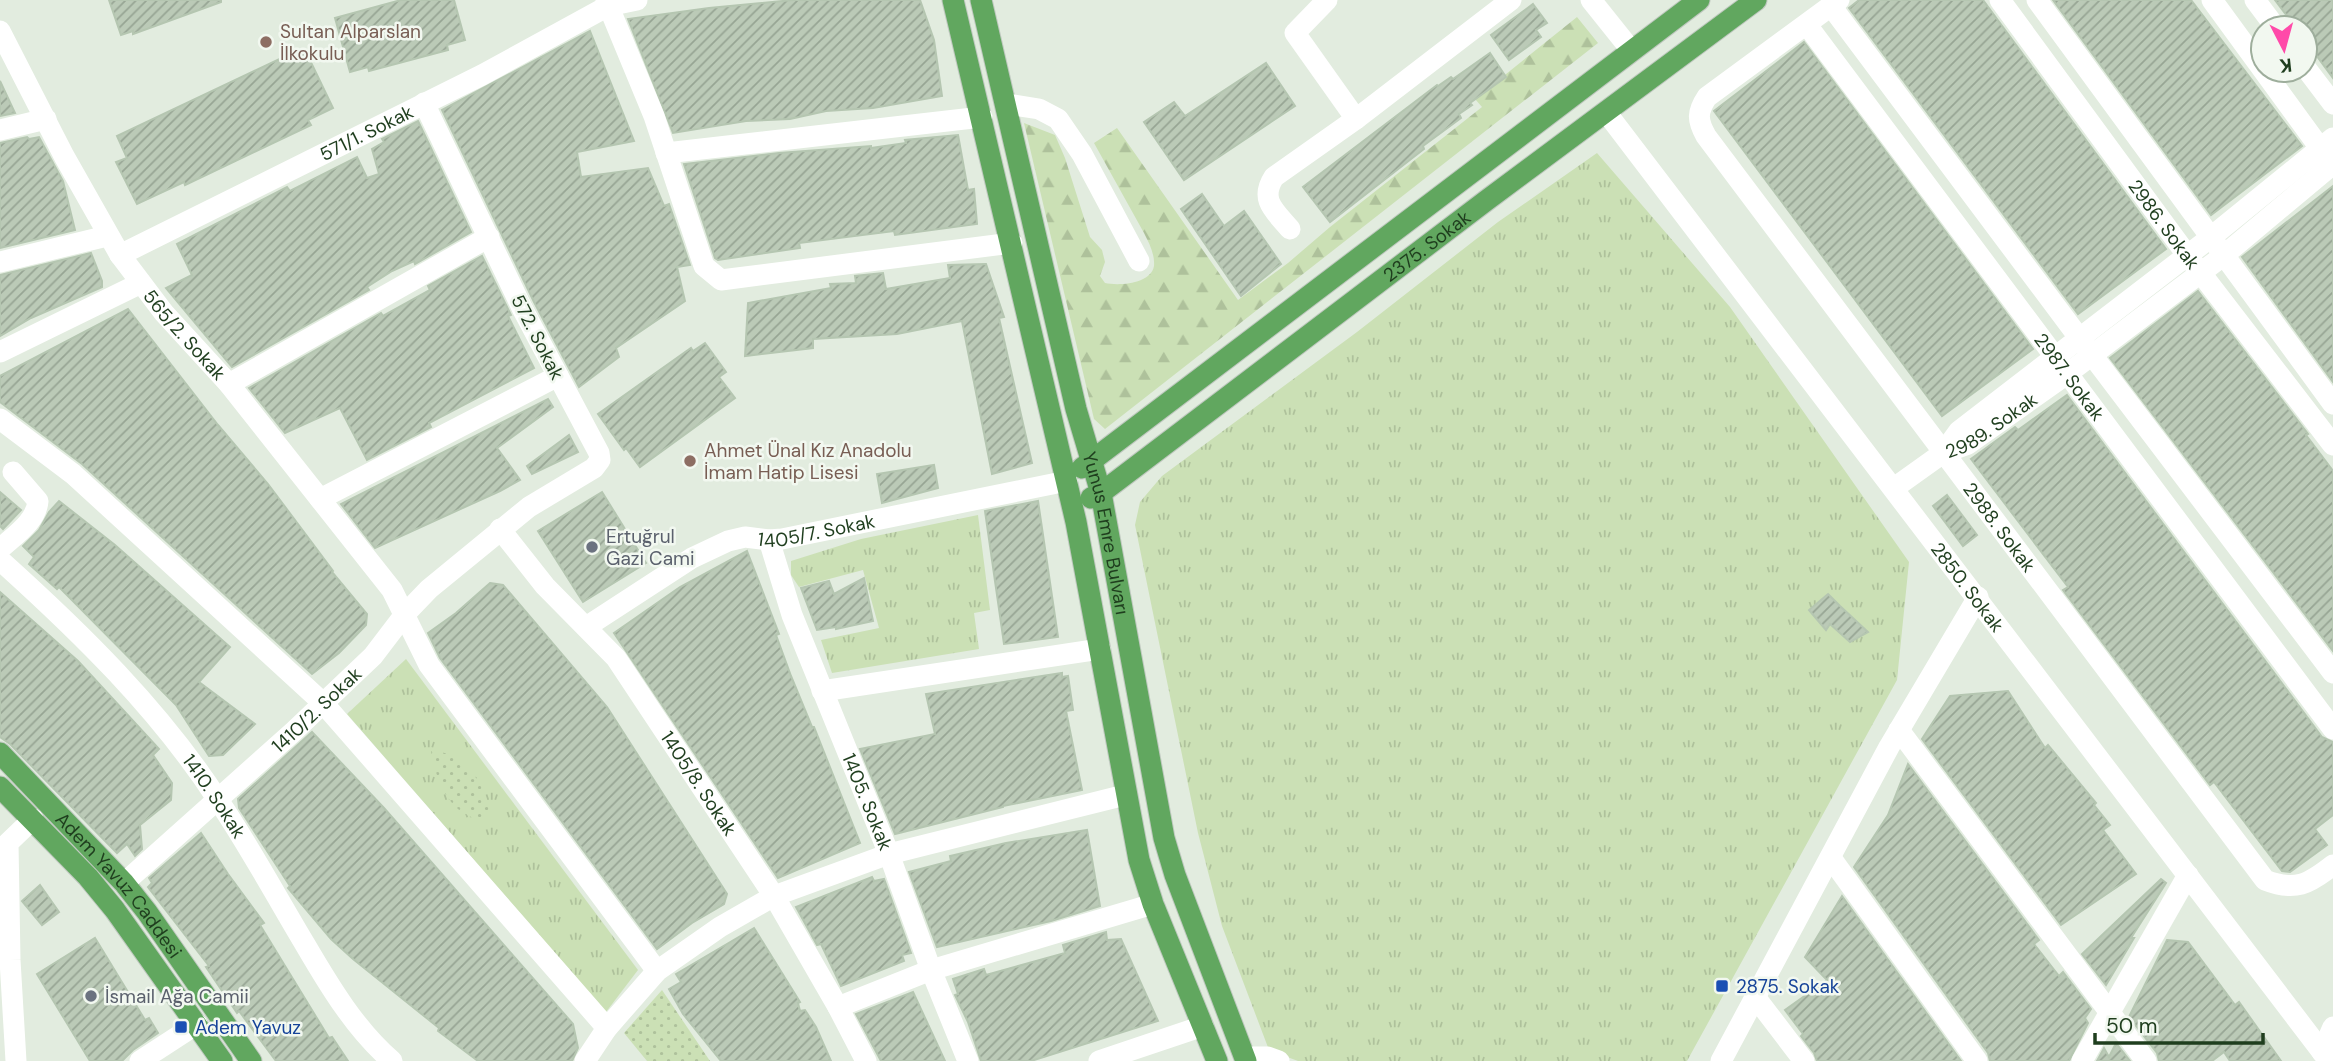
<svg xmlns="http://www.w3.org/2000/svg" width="2333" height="1061" font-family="'DM Sans',sans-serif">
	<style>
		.grass { fill: url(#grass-tufts) }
		.forest { fill: url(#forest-firs) }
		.park { fill: url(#park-dots) }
		.building { fill: url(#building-hatch); stroke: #b5c6b1; stroke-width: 2 }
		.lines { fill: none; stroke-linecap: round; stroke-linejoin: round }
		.major-casing { stroke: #c0c9c0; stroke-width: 23 }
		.minor { stroke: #fff; stroke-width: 21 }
		.major { stroke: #61a75f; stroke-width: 21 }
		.education-dot { fill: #8d6e63; stroke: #f2f8f0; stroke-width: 2.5 }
		.worship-dot { fill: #6b7280; stroke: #f2f8f0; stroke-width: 2.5 }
		.transit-dot { fill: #1a4fb4; stroke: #f2f8f0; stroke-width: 2.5 }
		.labels { text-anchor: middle; stroke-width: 5; stroke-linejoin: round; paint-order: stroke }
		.education-label { font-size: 19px; fill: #785e54; stroke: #f2f8f0; text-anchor: start }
		.street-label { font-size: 19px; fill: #1f3e1e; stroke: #f2f8f0 }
		.worship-label { font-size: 19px; fill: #5b616d; stroke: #f2f8f0; text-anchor: start }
		.transit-label { font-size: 19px; fill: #164399; stroke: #f2f8f0; text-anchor: start }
	</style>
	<defs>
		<pattern id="grass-tufts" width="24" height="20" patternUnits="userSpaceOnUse" patternTransform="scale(1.75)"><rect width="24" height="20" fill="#cbe0b5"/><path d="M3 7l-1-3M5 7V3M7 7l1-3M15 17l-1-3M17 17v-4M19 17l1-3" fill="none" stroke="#aec19b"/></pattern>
		<pattern id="forest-firs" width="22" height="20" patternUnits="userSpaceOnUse" patternTransform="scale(1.75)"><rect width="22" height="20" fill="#cbe0b5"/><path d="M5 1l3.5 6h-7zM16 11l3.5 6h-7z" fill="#aec19b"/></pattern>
		<pattern id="park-dots" width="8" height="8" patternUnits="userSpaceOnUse" patternTransform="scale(1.75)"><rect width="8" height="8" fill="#cbe0b5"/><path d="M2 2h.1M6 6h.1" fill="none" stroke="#aec19b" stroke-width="1.8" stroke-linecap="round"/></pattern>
		<pattern id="building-hatch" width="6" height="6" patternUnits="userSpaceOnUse" patternTransform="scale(1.75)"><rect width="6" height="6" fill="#bbcab7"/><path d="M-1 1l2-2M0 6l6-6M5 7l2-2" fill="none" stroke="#97a594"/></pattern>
	</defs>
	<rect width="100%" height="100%" fill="#e2ecdf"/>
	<g class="grass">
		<polygon points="1597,153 1730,307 1909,562 1897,680 1687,1061 1298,1061 1269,1050 1222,926 1198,833 1135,525 1140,502 1162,476 1357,332 1498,222"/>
		<polygon points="978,515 990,610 974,613 979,649 832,673 821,640 879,628 863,570 799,587 791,575 791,561 861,539"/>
		<polygon points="406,659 638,970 606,1012 347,714"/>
	</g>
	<path class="forest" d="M1577,17L1598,43L1105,429L1094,419L1024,123L1055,135L1065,158L1090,237L1102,250L1105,262L1100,276L1105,283C1119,286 1151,284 1154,266C1155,254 1149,243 1144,233L1094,143L1117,128L1238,300L1288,263L1330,227L1482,107L1475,99Z"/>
	<g class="park">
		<path d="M431,751C466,751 489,789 490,821C451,819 437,785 431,751Z"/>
		<polygon points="662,990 710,1061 647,1061 624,1033"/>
	</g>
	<g class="building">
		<polygon points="109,0 221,0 221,2 133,34 133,31 121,35"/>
		<polygon points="401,0 454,0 465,40 447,45 448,50 369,71 368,67 350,72 335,18"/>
		<polygon points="793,0 920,0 934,40 942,96 873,108 826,111 790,119 746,121 673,133 628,19 709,8"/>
		<polygon points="1859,0 1983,0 2166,249 2078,314 1849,8"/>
		<polygon points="2053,0 2191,0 2302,146 2211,215"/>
		<polygon points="2275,0 2333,0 2333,78 2305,40 2305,28 2296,28"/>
		<polygon points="1533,4 1547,23 1536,30 1541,37 1509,60 1491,35"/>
		<polygon points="590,31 634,141 577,152 581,177 648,168 664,206 669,204 690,265 677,267 685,301 616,348 619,357 579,387 534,302 442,110"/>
		<polygon points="1804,42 2033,349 1942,416 1714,111"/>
		<polygon points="305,50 333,108 308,120 311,125 185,185 184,182 137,204 116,162 127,158 117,136 292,53 293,55"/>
		<polygon points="1490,53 1506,77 1470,103 1472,105 1459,114 1461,118 1423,146 1424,149 1330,222 1303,187 1437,85 1438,86 1451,77 1453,79"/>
		<polygon points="1266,63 1295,106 1184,180 1144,122 1174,102 1185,116"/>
		<polygon points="0,81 15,113 0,116"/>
		<polygon points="418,121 471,232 415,264 414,261 392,271 367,287 369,290 232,367 166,288 192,275 177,244 287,187 290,191 357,157 367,178 379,174 372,149 384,142 382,139"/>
		<polygon points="958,135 968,190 974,189 977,224 895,235 894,231 799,243 800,248 718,260 715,258 684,164 779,153 871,146 871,148 906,143 905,140"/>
		<polygon points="27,137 29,139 39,137 63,181 75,230 0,248 0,143"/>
		<polygon points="2333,186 2333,382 2242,257"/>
		<polygon points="1202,194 1224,226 1244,211 1281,264 1241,296 1181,209"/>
		<polygon points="91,253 102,281 102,287 31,318 0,336 0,275"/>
		<polygon points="482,256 511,315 508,316 534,368 429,423 431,427 367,460 340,408 285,433 249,388 381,313 383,316 430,290 428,286"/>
		<polygon points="986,264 1004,317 999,318 1032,463 992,474 962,321 897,334 813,339 813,348 745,356 748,303 831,288 830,284 856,283 855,276 883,273 886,289 950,278 948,265"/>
		<polygon points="2198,291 2308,434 2306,435 2333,471 2333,651 2110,358"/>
		<polygon points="128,309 218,425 268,484 333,571 332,572 367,614 366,625 339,653 312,674 82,464 0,402 0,376"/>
		<polygon points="705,343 726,372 719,377 735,398 640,467 626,448 624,450 598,414 691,348 693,351"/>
		<polygon points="2067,395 2322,737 2333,742 2333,815 2315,829 2327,845 2290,872 2282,871 2214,782 2210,785 2063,590 2068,587 1971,459 2015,427 2018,430"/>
		<polygon points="548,399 553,407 497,448 520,480 500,491 375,548 341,504"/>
		<polygon points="569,435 578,452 532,474 527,466"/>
		<polygon points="934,465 938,488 882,503 877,474"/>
		<polygon points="0,492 21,510 3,529 0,526"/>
		<polygon points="602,492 646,563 583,602 538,531"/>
		<polygon points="1947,495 1977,535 1963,546 1933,506"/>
		<polygon points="59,501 115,545 230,647 199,682 255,724 223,755 209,756 176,705 59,587 57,589 29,564 34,557 23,546 39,530 49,512"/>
		<polygon points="1038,501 1058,637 1004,644 985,511"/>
		<polygon points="747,551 779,634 776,635 791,676 812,727 814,727 860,843 778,878 614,633 680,587"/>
		<polygon points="864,578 873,621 836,629 836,627 817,630 801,588 829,581 834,594"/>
		<polygon points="490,583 503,585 607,707 727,894 724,904 692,923 657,949 440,658 428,633 456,613"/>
		<polygon points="0,592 78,661 159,749 153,755 172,783 171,800 140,825 142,849 135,856 127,844 117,853 10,744 0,737"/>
		<polygon points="1828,594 1840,606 1868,632 1850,642 1830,624 1826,630 1809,610"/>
		<polygon points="1062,673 1062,677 1068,676 1073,710 1066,711 1082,790 1003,806 1003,807 895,834 860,749 935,734 926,694"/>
		<polygon points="2008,691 2045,748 2048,745 2096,803 2094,805 2110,825 2103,830 2136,874 2061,925 1922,739 1950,696"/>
		<polygon points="312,732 384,808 573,1024 578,1048 572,1061 478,1061 438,1031 439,1028 353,959 331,939 288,888 290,886 239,808 238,799"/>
		<polygon points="1908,764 2039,940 2034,944 2059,976 2063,972 2091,1009 2085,1018 2088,1023 2069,1061 1990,1061 1988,1053 1854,867 1888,815"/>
		<polygon points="1087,830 1100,906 1051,921 937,947 909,872 951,861 950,856 1006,843"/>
		<polygon points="201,833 228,874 264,923 260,925 329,1038 332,1037 348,1061 276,1061 239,1011 237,1013 206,967 209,966 148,887 152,883 149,878"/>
		<polygon points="872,877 874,881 884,879 911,953 902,955 904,961 841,986 821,944 817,945 796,907"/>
		<polygon points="2161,879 2166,883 2131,938 2134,938 2106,985 2082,954"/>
		<polygon points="40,885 59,912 42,925 22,901"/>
		<polygon points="1842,896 1961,1061 1817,1061 1814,1053 1801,1036 1803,1034 1785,1010 1827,980 1805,957"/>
		<polygon points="754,928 800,1002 798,1003 800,1011 805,1010 816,1027 831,1061 721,1061 683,1014 669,989 681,982 676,974"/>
		<polygon points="1106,932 1107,940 1121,939 1158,1021 1031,1061 981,1061 968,1022 955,995 958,994 953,979 984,969 986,975 1065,953 1063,945"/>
		<polygon points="95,938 145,1020 149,1018 158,1033 133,1050 122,1061 90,1061 37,974"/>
		<polygon points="2167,940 2188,942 2235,1005 2239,1002 2281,1061 2230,1061 2224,1052 2212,1061 2159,1061 2157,1053 2129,1017"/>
		<polygon points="913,992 945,1061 881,1061 856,1014"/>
		<polygon points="2116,1043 2130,1061 2097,1061 2104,1048 2109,1057"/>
	</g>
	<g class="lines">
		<g class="major-casing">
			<g id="major">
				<polyline points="953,0 1076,522 1139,860 1153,904 1217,1061"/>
				<path id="s13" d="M981,0L1076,409L1101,493L1164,838L1175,875L1246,1061"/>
				<polyline points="1082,468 1699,0"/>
				<path id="s14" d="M1091,498L1101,493L1487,200L1756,0"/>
				<path id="s15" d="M0,753L124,883L147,912L251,1061"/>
				<polyline points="0,787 88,877 115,910 222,1061"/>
			</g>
		</g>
		<g class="minor">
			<polyline points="606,0 654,116 704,266 721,280 1012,243"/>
			<polyline points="1327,0 1295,33 1356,119"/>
			<polyline points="1591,0 1631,50"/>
			<path id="s1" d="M1839,0L1707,97C1697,112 1697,120 1706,136L2265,880C2295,892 2309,884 2333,865"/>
			<path id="s2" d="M2000,0L2187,255L2333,445"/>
			<polyline points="2037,0 2333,404"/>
			<polyline points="2212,0 2328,159"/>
			<polyline points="2255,0 2276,28"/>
			<polyline points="1831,6 2092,355 2333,673"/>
			<path id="s3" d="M1807,25L2333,729"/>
			<path id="s4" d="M0,31L64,156L120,255L164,313L229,384L392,590L429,665L657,971"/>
			<polyline points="2305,67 2333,104"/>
			<polyline points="1007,104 1039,109 1058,119 1082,154 1139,261"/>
			<path id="s5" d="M1606,112L2329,1061"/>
			<polyline points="0,130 46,119"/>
			<polyline points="666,153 982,117"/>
			<path d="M1290,229C1275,211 1259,200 1274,177L1356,119L1511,0"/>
			<path id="s6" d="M120,255L482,75L608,6L637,0"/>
			<polyline points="0,262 107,236"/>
			<polyline points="0,352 141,283"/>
			<polyline points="229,384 489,237"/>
			<polyline points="0,419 73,474 323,703 607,1028"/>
			<polyline points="1943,453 1959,431 2210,238 2333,138"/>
			<path id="s7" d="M1894,488L1943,453L1968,444L2067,374L2223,256L2333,164"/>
			<polyline points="320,499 558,376"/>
			<path id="s8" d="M500,529L545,586L616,658L774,896L838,1007L866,1061"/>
			<path id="s9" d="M769,540L792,615L889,854L931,970L968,1061"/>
			<path d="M0,549C15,535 36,522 38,501L13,472"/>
			<path id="s10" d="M0,560C80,632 159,709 218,800C250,847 277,898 306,946C330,987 356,1030 392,1061"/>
			<path id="s11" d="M586,627L692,558L728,541L745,537L769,540L782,539L1067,481"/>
			<polyline points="822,691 1100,649"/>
			<polyline points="1899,730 2146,1061"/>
			<polyline points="1831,858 1977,1061"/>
			<path id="s12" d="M124,883L293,732L373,656L405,614L429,589L529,507L594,468L600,460L599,453L522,308L424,103"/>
			<polyline points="1756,998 1804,1061"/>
			<polyline points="838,1007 931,970 1153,904"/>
			<polyline points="2322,1052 2333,1027"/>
			<polyline points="1245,1057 1268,1057 1279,1061"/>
			<polyline points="16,1061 10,960 8,843 33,819"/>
			<polyline points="140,1061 197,1024"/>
			<polyline points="585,1061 607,1028 657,971 720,927 774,896 889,854 1125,795"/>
			<polyline points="1099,1061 1203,1026"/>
			<polyline points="1721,1061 1889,747 1978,597"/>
			<polyline points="2082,1061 2188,875"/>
		</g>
		<use href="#major" class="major"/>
	</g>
	<g class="education-dot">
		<circle cx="266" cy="42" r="7"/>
		<circle cx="690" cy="461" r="7"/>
	</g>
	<g class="worship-dot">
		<circle cx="592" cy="547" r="7"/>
		<circle cx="91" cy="996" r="7"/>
	</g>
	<g class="transit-dot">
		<rect x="1715" y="979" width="14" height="14" rx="3.5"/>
		<rect x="174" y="1020" width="14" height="14" rx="3.5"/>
	</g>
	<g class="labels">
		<g class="education-label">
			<text x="280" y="38">Sultan Alparslan<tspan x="280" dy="22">İlkokulu</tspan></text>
			<text x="704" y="457">Ahmet Ünal Kız Anadolu<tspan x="704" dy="22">İmam Hatip Lisesi</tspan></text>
		</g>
		<g class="street-label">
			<text dy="7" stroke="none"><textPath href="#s6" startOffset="275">571/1. Sokak</textPath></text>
			<text dy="7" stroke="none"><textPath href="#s2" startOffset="278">2986. Sokak</textPath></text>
			<text dy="7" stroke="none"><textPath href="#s14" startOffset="420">2375. Sokak</textPath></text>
			<text dy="7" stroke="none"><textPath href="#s4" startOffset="357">565/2. Sokak</textPath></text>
			<text transform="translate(538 337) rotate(63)" y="7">572. Sokak</text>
			<text dy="7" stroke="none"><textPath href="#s3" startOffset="439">2987. Sokak</textPath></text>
			<text dy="7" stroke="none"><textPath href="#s7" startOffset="116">2989. Sokak</textPath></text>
			<text dy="7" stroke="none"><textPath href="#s1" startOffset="695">2988. Sokak</textPath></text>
			<text dy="7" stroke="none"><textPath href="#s11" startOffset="256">1405/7. Sokak</textPath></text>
			<text dy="7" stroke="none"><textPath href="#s13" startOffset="548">Yunus Emre Bulvarı</textPath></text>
			<text dy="7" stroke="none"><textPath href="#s5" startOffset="597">2850. Sokak</textPath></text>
			<text dy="7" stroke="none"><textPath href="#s12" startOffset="259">1410/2. Sokak</textPath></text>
			<text dy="7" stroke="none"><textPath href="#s8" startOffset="324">1405/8. Sokak</textPath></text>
			<text dy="7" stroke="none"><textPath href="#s10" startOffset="320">1410. Sokak</textPath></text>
			<text dy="7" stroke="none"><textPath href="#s9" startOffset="280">1405. Sokak</textPath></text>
			<text dy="7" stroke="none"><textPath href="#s15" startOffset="178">Adem Yavuz Caddesi</textPath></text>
		</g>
		<g class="worship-label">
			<text x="606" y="543">Ertuğrul<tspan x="606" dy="22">Gazi Cami</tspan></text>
			<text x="105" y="1003">İsmail Ağa Camii</text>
		</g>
		<g class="transit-label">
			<text x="1736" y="993">2875. Sokak</text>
			<text x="195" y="1034">Adem Yavuz</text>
		</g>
	</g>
	<g transform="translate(2284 49) rotate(174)"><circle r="33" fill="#f2f8f0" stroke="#9eae9c" stroke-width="2"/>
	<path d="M0-5L12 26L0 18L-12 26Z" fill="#ff4aa9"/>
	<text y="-10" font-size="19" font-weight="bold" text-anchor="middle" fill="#1f3e1e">K</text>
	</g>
	<path d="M2095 1033v10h168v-10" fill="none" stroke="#1f3e1e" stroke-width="3.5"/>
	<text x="2106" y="1033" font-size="21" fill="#1f3e1e" stroke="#f2f8f0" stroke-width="5" paint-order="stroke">50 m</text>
</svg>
